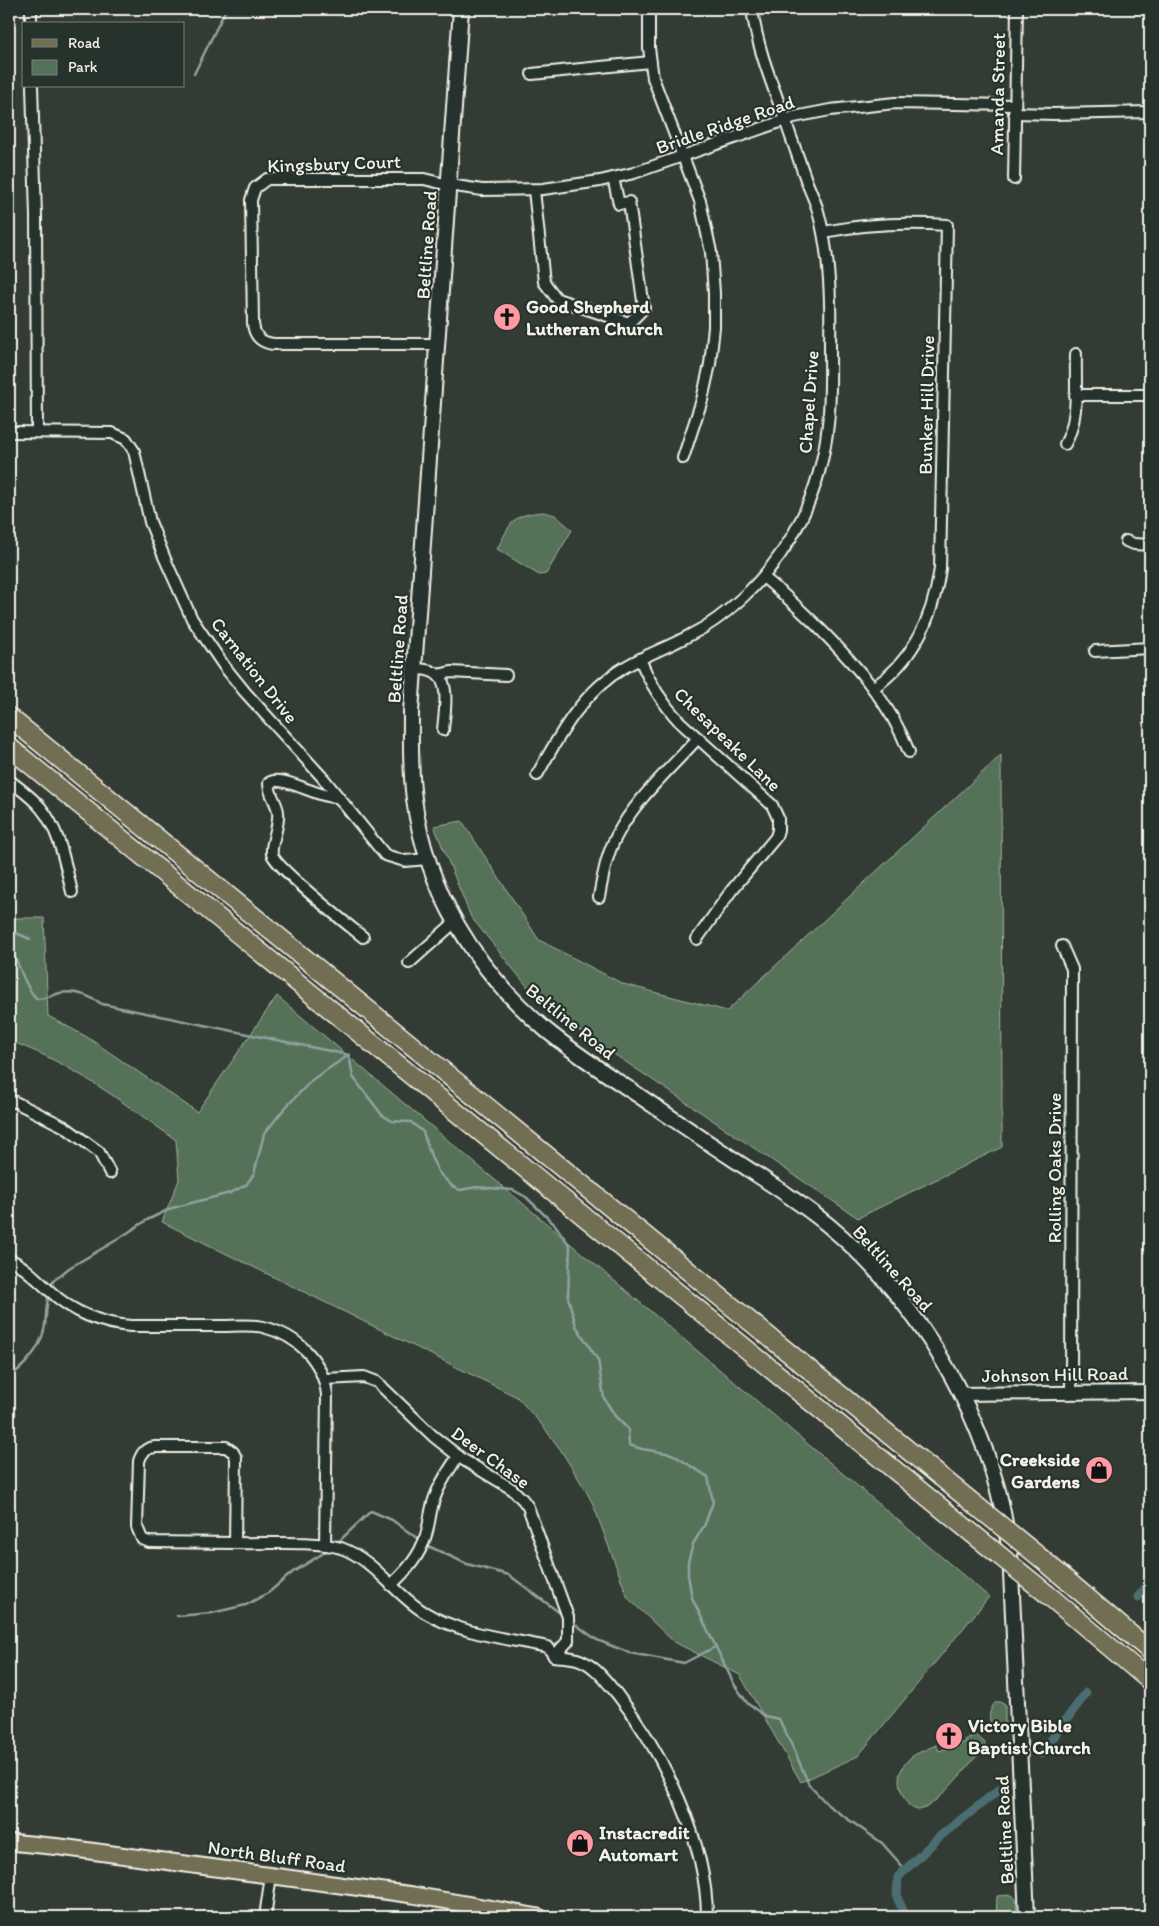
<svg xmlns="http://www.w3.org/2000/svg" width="1159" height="1926" font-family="Itim,sans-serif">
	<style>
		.green { fill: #547159; stroke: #a4b1a0 }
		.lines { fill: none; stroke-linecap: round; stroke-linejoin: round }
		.stream { stroke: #8fa2a1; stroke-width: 2.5 }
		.canal { stroke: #4b6e72; stroke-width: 9 }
		.minor-casing { stroke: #f4f1e8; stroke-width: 14 }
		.tertiary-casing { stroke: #f4f1e8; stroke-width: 16 }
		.secondary-casing { stroke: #f4f1e8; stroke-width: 18 }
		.primary-casing { stroke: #f4f1e8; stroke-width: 19 }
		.motorway-casing { stroke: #f4f1e8; stroke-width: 21 }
		.minor { stroke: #26332d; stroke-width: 10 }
		.tertiary { stroke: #26332d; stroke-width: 12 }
		.secondary { stroke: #26332d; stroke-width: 14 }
		.primary { stroke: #726e52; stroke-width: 15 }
		.motorway { stroke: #726e52; stroke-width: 18 }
		.motorway-bridge-casing { stroke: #f4f1e8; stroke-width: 21; stroke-linecap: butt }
		.motorway-bridge { stroke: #726e52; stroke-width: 18 }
		.labels { text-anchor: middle; stroke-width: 4.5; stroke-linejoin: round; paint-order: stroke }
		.street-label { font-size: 19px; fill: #f4f1e8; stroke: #26332d }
		.poi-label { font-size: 19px; font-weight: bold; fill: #f4f1e8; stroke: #26332d; text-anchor: start }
	</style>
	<rect width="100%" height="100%" fill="#333c34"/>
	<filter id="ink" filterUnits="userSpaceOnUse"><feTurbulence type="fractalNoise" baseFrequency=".02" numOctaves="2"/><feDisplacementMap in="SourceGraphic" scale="10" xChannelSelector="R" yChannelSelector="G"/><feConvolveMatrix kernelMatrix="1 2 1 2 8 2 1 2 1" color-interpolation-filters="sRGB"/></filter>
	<g filter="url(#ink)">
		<g class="green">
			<path d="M543,512L555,515L572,530L546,574L539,575L497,549C512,522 510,515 543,512Z"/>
			<polygon points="1001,755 1002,1147 858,1218 544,1007 471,917 434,826 462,821 539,940 623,984 727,1011"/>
			<path d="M9,918H44L48,1016L87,1037L197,1112L277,996L989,1597L858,1756L801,1782L740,1675L674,1642L628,1598L593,1504L585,1489L560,1449L542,1425L517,1397L162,1222L179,1180L176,1140C123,1103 71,1062 9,1041Z"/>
			<path d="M996,1702H1000L1005,1705V1724L1001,1732L995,1731C988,1721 987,1711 996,1702Z"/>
			<path d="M976,1735L985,1743L984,1748C968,1765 944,1797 925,1808C909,1817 899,1791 899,1779C899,1772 904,1764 909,1759C915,1753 928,1749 936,1745L939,1751L966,1742L965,1740Z"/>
			<polygon points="1012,1895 1016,1899 1017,1917 996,1917 997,1896"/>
		</g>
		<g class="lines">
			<g class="stream">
				<polyline points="194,74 226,9"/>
				<polyline points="9,930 30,939"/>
				<path d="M9,944C19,962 23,985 37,999C46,999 52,995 60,993C76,990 89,996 102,1004L349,1055"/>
				<polyline points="349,1055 353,1077 382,1115 392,1121 411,1122 423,1132 432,1159 439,1173 452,1186 460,1190 477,1187 513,1190 526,1197 555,1225 570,1246 568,1297 576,1326 598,1360 604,1398 615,1416 628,1429 629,1445 642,1449 672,1454 708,1477 713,1502 705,1524 693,1544 688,1562 688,1575 692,1598 734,1684 748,1704 765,1716 779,1719 795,1752 809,1785 829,1806 882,1843 904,1868"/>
				<polyline points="51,1287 53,1281 69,1268 115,1241 147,1220 172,1208 230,1193 246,1185 254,1174 264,1134 284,1109 313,1079 349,1055"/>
				<path d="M9,1377C24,1367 40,1349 44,1330C47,1319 45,1307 49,1295"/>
				<polyline points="336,1544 371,1511 392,1520 421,1541"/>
				<polyline points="426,1545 467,1564 509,1575 564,1616"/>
				<polyline points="177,1616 212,1613 246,1605 268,1593 293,1572 330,1549"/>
				<polyline points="572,1622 597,1640 630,1653 684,1663 715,1647"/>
			</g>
			<g class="canal">
				<polyline points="1138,1597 1150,1583"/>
				<polyline points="1041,1754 1086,1693"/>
				<polyline points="906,1917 897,1897 898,1877 939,1837 1000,1789"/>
			</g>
			<g class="minor-casing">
				<g id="minor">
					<polyline points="31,9 31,24"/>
					<polyline points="649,9 649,48 653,78 700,201 711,252 714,293 714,327 710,364 702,400 683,458"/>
					<polyline points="532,74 650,62"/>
					<polyline points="32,86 36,216 37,432"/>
					<polyline points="1014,113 1054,114 1150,112"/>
					<polyline points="1014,179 1017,9"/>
					<polyline points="534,190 544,282 557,299 629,323 644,308 629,202 619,204 613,178"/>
					<path d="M823,232C864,224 904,222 947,225L940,569C933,617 914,660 873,688"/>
					<path d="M437,344H273C260,342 254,336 253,323L251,200L255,188L267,179H424L449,185L482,190L543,189L600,181L634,173L794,117L830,110L895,103L1014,105"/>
					<polyline points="1075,395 1150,395"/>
					<polyline points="9,432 112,433 126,439 134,451 150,522 165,559 192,619 224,666 245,692 323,778 385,855 405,861 427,859"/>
					<path d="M1065,444C1080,418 1075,383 1076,354"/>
					<polyline points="1126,541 1134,544 1150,545"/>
					<path d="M763,577C781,591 797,607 814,623C852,661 890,701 909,752"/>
					<polyline points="1095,651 1150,648"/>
					<path d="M640,659C650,684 662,703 680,722L772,805L778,818V830L776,837L731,891L697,939"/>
					<path d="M414,669C420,669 427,669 433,672C452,679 444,715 443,730"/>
					<polyline points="438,675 451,672 506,675"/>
					<path d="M537,775C560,734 582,692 625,667C645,655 669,647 690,635C709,626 726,613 742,598C792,552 821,492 828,424C831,398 830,372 830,346C831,302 830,255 818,211C815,200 809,189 805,177C798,157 791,137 784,117C771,81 757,47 752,9"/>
					<path d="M9,780C20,789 32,797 41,808C60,831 65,864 72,892"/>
					<path d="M338,797C320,799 280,773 269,783C269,795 277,802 278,812C280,826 270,844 272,854C276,868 347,924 363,937"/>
					<path d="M599,897C603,876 606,856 616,837C633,802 671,768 698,738"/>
					<polyline points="1062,946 1072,969 1071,1393"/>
					<polyline points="409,963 455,922"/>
					<polyline points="9,1099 65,1127 99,1152 110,1173"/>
					<path d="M9,1259C25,1266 38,1281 51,1292C72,1312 102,1324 131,1326C161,1326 190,1326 220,1326C234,1326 249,1324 263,1327C297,1335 323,1360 327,1395L325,1545"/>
					<polyline points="325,1379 364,1377 377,1382 433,1436 462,1459 512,1489 523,1500 528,1507 568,1617 568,1641 554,1656"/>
					<path d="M155,1447H226L233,1452L236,1458L235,1543L149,1542L142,1539L137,1527L139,1461C142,1452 146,1448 155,1447Z"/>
					<path d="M235,1543C264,1544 314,1540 341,1548C375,1560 394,1594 424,1612C462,1635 506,1638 548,1647L554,1656"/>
					<path d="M391,1585C407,1570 420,1556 426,1535C430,1522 430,1509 435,1497C440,1482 450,1469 458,1456"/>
					<path d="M554,1656C561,1657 570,1657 577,1659C594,1664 606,1681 617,1694C663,1752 707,1842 707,1917"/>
					<polyline points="265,1917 271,1875"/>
				</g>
			</g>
			<g class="tertiary-casing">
				<polyline id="tertiary" points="960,1394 1150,1392"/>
			</g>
			<g class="secondary-casing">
				<path id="secondary" d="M461,9L411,712C411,740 410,770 414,799C426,890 476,971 546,1030C574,1053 605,1073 635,1093C666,1114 698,1136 730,1157C763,1179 798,1200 828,1225C908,1291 969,1387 997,1487C1003,1508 1006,1530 1010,1551L1027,1917"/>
			</g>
			<g class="primary-casing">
				<polyline id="primary" points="9,1842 61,1847 413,1895 539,1917"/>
			</g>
			<g class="motorway-casing">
				<g id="motorway">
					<polyline points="9,717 968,1499"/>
					<polyline points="9,747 973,1534"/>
					<polyline points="1042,1559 1150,1651"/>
					<polyline points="1047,1594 1150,1681"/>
				</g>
			</g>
			<use href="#minor" class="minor"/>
			<use href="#tertiary" class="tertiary"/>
			<use href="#secondary" class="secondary"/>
			<use href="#primary" class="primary"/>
			<use href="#motorway" class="motorway"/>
			<g class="motorway-bridge-casing">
				<g id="motorway-bridge">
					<polyline points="968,1499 1042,1559"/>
					<polyline points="973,1534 1047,1594"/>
				</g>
			</g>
			<use href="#motorway-bridge" class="motorway-bridge"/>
		</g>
	</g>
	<defs>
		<g id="church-disc" transform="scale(1.4375)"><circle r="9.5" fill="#ff9aa2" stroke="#26332d"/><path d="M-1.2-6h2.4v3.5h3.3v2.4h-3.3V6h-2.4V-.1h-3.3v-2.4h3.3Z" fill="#111"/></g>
		<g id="shop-disc" transform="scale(1.4375)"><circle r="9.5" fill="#ff9aa2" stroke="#26332d"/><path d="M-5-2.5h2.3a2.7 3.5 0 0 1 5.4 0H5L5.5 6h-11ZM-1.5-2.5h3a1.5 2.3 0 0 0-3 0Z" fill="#111"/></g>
	</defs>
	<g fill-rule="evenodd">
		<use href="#church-disc" x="507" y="317"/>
		<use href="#shop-disc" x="1099" y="1470"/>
		<use href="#church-disc" x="949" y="1736"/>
		<use href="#shop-disc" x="580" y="1843"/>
	</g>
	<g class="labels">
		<g class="street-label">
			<text transform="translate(997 94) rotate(-89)" y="7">Amanda Street</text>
			<text transform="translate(725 124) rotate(-19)" y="7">Bridle Ridge Road</text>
			<text transform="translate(334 163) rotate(-2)" y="7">Kingsbury Court</text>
			<text transform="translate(426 245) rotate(-86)" y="7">Beltline Road</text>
			<text transform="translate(808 402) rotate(-86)" y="7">Chapel Drive</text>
			<text transform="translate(926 405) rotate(-89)" y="7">Bunker Hill Drive</text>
			<text transform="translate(397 649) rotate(-86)" y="7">Beltline Road</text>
			<text transform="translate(255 670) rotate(52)" y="7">Carnation Drive</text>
			<text transform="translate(728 739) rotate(44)" y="7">Chesapeake Lane</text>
			<text transform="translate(571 1021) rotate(39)" y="7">Beltline Road</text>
			<text transform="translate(1054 1168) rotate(-90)" y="7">Rolling Oaks Drive</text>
			<text transform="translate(893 1268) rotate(48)" y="7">Beltline Road</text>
			<text transform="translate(1055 1374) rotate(-1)" y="7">Johnson Hill Road</text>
			<text transform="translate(491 1457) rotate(36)" y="7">Deer Chase</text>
			<text transform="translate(1004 1830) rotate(-93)" y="7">Beltline Road</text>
			<text transform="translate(277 1856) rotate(8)" y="7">North Bluff Road</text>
		</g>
		<g class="poi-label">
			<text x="526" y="313">Good Shepherd<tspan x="526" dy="22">Lutheran Church</tspan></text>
			<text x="1080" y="1466" text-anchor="end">Creekside<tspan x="1080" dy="22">Gardens</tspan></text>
			<text x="968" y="1732">Victory Bible<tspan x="968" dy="22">Baptist Church</tspan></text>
			<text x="599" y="1839">Instacredit<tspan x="599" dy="22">Automart</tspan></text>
		</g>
	</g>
	<rect width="1159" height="1926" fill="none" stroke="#26332d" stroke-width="30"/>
	<rect x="15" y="15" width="1129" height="1896" fill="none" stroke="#f4f1e8" stroke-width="2" filter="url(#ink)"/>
	<rect x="22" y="22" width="162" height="65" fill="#26332d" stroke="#787f78"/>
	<rect x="32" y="39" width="25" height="8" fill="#726e52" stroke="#787f78"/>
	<text x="68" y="48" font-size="15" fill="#f4f1e8">Road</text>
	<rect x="32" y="60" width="25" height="15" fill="#547159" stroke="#787f78"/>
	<text x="68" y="72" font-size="15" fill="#f4f1e8">Park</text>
</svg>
